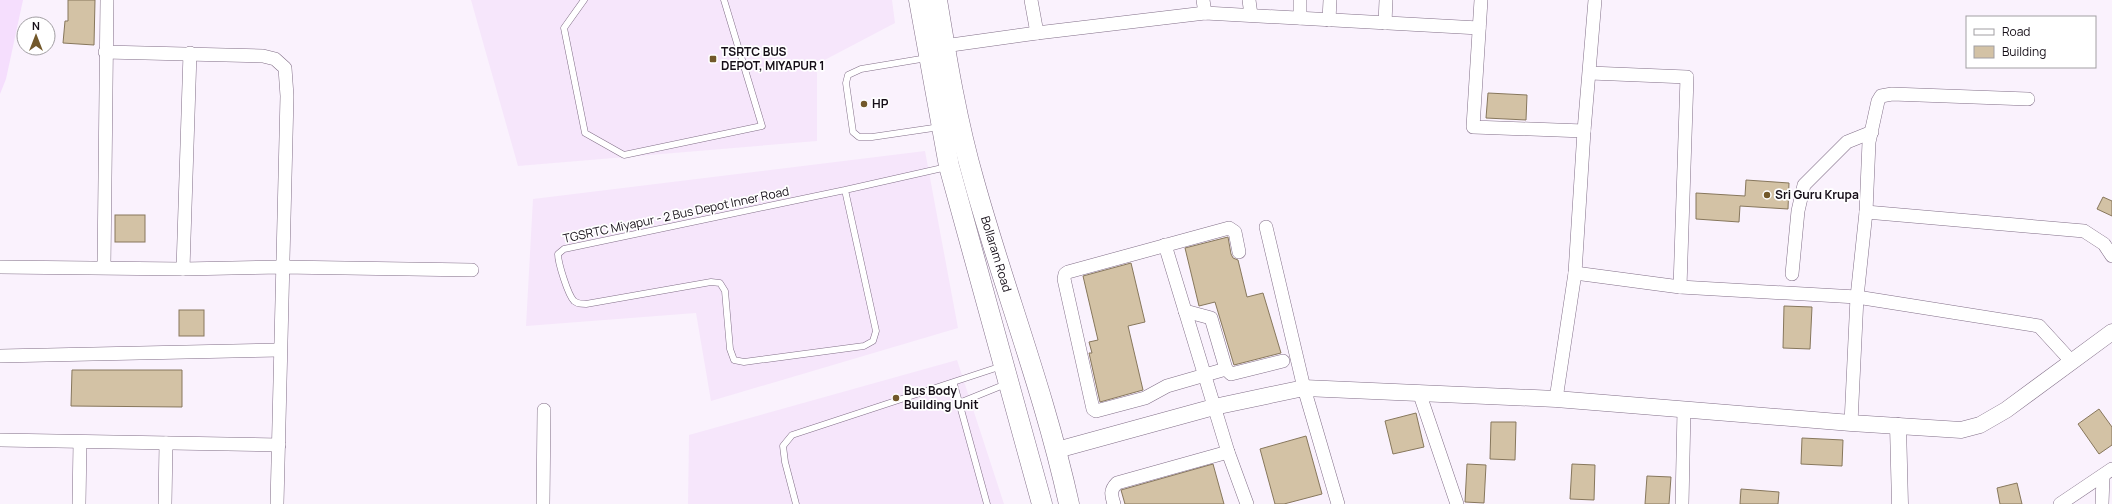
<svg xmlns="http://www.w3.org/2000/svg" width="2112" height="504" font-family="Manrope,sans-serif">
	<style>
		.built { fill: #f6e6fb }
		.green { fill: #f5defd }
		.building { fill: #d3c2a5; stroke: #87775c }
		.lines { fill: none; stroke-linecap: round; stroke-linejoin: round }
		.service-casing { stroke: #826f88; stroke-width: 7 }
		.minor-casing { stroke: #826f88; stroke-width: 14 }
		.tertiary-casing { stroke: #826f88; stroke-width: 17 }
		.primary-casing { stroke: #826f88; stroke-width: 21 }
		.service { stroke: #fff; stroke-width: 6 }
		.minor { stroke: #fff; stroke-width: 13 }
		.tertiary { stroke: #fff; stroke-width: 16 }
		.primary { stroke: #fff; stroke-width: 20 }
		.poi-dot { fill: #72582a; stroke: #fff; stroke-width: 1.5 }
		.labels { text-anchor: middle; stroke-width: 3.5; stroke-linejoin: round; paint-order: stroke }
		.poi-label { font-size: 12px; font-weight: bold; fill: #160f18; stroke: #fff; text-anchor: start }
		.street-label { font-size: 12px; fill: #160f18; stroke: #fff }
	</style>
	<rect width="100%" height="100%" fill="#faf2fd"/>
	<g class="built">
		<polygon points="471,0 892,0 895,23 817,64 817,141 518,166"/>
		<polygon points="925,151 958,328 711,401 696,313 526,326 533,199"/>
		<polygon points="957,360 1004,504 688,504 689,435"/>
	</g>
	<polygon class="green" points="0,0 23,0 6,79 0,94"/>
	<g class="building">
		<polygon points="68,0 95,0 94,45 63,43 65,21 68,21"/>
		<polygon points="1488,93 1527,95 1526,120 1486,118"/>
		<polygon points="1746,180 1789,183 1788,209 1740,206 1739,222 1696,219 1696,193 1745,196"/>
		<polygon points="2103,197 2112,201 2112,216 2097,209"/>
		<rect x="115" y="215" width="30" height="27"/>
		<polygon points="1228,237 1231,254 1233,258 1238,260 1247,297 1263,293 1281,353 1234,365 1215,302 1199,306 1185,248"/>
		<polygon points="1131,263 1145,322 1128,326 1143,390 1100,402 1089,353 1092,353 1089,342 1098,340 1083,276"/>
		<polygon points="1784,306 1812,307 1810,349 1783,348"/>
		<rect x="179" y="310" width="25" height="26"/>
		<polygon points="72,370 182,370 182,407 71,406"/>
		<polygon points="2099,409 2112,427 2112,445 2099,454 2078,424"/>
		<polygon points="1416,413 1424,447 1393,454 1385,421"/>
		<polygon points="1491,422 1516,422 1515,460 1490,459"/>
		<polygon points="1306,436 1322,494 1284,504 1275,504 1260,449"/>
		<polygon points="1802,438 1843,440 1842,466 1801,464"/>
		<polygon points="1213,464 1224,504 1125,504 1121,490"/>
		<polygon points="1467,464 1486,465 1484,503 1465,502"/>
		<polygon points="1572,464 1595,465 1594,500 1570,499"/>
		<polygon points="1647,476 1671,477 1669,504 1645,504"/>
		<polygon points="2017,483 2022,504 2000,504 1997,488"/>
		<polygon points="1741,489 1779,492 1778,504 1740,504"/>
	</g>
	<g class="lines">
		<g class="service-casing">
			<g id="service">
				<polyline points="584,0 564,28 585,133 624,155 762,126 724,0"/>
				<polyline points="927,58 861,69 848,75 846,83 853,132 859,137 872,137 940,127"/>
				<path d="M845,190L876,331L873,341L864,346L744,362L734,360L730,349L725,291L720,283L711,282L586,304C581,304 578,304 574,301C568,295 558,263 558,254L564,249L845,190L947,167"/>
				<polyline points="954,384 987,504"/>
				<polyline points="959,403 1006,384"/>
				<polyline points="796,504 785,462 783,446 792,435 1002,366"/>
			</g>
		</g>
		<g class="minor-casing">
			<g id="minor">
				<polyline points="1031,0 1037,33 1205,13 1479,28"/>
				<polyline points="1203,0 1205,13"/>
				<polyline points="1249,0 1251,15"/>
				<polyline points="1481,0 1473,127 1584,131"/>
				<polyline points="1300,18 1300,0"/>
				<polyline points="1329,20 1330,0"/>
				<polyline points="1385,23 1386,0"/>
				<polyline points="944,46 1037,33"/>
				<polyline points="105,52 263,56 275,59 285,68 287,96 277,504"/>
				<polyline points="1590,73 1687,77 1680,287"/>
				<polyline points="1866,212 2084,231 2104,244 2112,256"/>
				<polyline points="1266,227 1304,388 1338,504"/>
				<polyline points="1165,245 1228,452 1247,504"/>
				<polyline points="0,267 183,269 282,267 472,270"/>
				<polyline points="104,267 107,0"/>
				<polyline points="183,269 190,53"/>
				<polyline points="1575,273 1680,287 1857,297 2039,326 2072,362"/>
				<polyline points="1792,274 1798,211 1804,185 1847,142 1872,132"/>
				<polyline points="1185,311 1211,318 1226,369 1231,374 1283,361"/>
				<polyline points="0,356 280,350"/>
				<polyline points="1226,369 1167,386 1145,398 1096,411 1093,409 1064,279 1065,274 1068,272 1229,228 1235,232 1239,252"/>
				<polyline points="1419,392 1457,504"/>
				<polyline points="1556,399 1575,273 1584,131 1595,0"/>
				<polyline points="1851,423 1857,297 1866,212 1869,142 1878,101 1881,96 1892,94 2028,99"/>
				<polyline points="0,440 279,445"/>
				<polyline points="79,504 80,442"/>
				<polyline points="165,504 166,443"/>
				<polyline points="543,504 544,410"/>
				<path d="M1114,504C1111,495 1110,490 1117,483L1228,452"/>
				<polyline points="1682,504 1684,410"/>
				<polyline points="2060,504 2112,469"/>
				<polyline points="2102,504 2103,477"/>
			</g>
		</g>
		<g class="tertiary-casing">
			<g id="tertiary">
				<polyline points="1898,426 1900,504"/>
				<polyline points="1057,450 1214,407 1304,388 1556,399 1851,423 1961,430 1980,425 2006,410 2112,332"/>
			</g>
		</g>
		<g class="primary-casing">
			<g id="primary">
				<polyline points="919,0 949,166 1042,504"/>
				<path d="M937,0C947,61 957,122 974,181C1004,289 1045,394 1069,504"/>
			</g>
		</g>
		<use href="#service" class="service"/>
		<use href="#minor" class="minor"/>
		<use href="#tertiary" class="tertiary"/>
		<use href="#primary" class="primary"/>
	</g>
	<g class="poi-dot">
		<rect x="709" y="55" width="8" height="8" rx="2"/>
		<circle cx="864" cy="104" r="4"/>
		<circle cx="1767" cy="195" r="4"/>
		<circle cx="896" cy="398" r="4"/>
	</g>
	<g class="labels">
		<g class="poi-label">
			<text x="721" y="56">TSRTC BUS<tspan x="721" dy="14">DEPOT, MIYAPUR 1</tspan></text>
			<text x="872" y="108">HP</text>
			<text x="1775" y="199">Sri Guru Krupa</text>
			<text x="904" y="395">Bus Body<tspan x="904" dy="14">Building Unit</tspan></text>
		</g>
		<g class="street-label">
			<text transform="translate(676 215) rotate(-12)" y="4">TGSRTC Miyapur - 2 Bus Depot Inner Road</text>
			<text transform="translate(996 254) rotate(73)" y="4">Bollaram Road</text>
		</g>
	</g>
	<rect x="1966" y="16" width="130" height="52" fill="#ffffff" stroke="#a29fa3"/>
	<rect x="1974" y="29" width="20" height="6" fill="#ffffff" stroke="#a29fa3"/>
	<text x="2002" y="36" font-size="12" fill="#160f18">Road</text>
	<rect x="1974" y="46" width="20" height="12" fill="#d3c2a5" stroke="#a29fa3"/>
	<text x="2002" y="56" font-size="12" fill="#160f18">Building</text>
	<g transform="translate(36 36)"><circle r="19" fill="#ffffff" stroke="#a29fa3"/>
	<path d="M0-3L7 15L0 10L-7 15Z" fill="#72582a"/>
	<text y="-6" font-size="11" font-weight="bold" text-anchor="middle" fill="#160f18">N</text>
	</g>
</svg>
